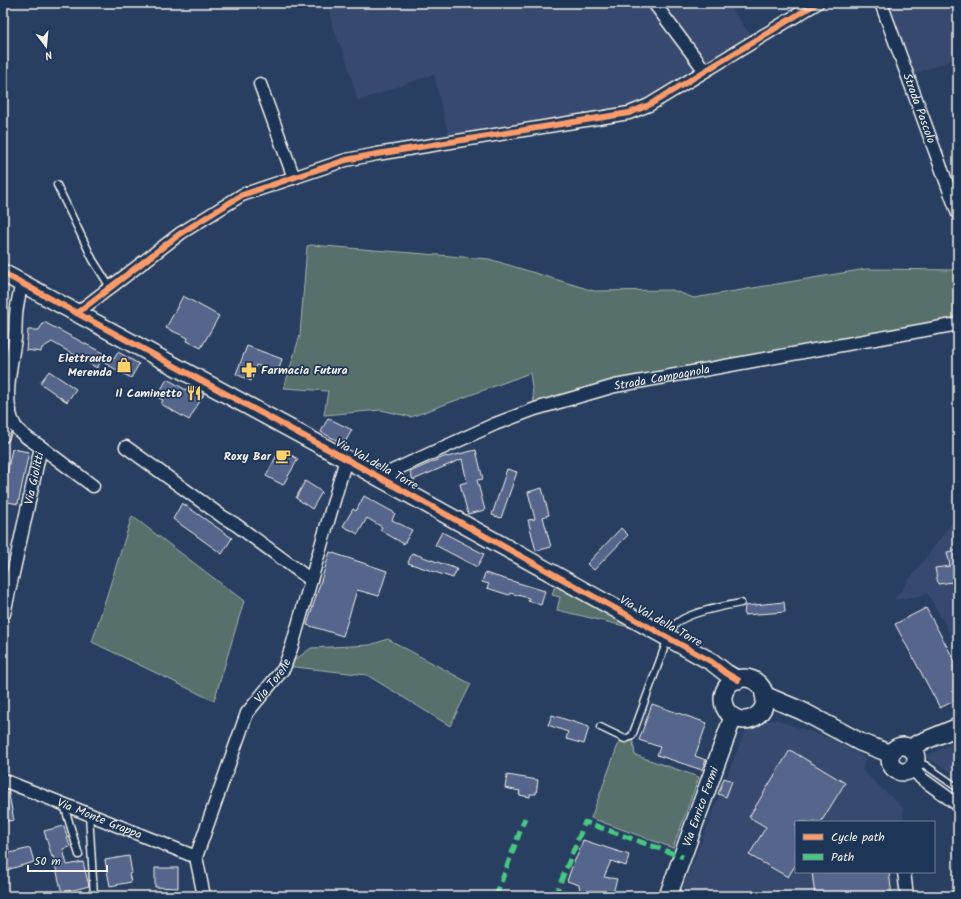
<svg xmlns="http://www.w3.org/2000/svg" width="961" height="899" font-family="Kalam,sans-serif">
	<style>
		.built { fill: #374a6f }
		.green { fill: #58706c; stroke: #a6b0aa }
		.building { fill: #57658c; stroke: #f4f1e8 }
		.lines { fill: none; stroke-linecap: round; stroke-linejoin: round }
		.lane-casing { stroke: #f4f1e8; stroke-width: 9 }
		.street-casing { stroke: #f4f1e8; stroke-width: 15 }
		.secondary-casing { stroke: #f4f1e8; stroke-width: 20 }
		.lane { stroke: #1d3557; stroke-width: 6 }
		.street { stroke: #1d3557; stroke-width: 12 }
		.secondary { stroke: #1d3557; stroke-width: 17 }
		.quiet { stroke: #46c982; stroke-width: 5; stroke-dasharray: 10 5; stroke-linecap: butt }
		.cycleway-casing { stroke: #1d3557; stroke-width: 8 }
		.cycleway { stroke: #fa9b69; stroke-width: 6 }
		.labels { text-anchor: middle; stroke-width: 3.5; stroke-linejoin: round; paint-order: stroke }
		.street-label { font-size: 12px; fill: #f4f1e8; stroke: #1d3557 }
		.poi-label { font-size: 12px; font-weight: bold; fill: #f4f1e8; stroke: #1d3557; text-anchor: end }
	</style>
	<rect width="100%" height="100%" fill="#293f62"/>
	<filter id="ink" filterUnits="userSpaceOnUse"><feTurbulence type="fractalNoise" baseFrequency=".025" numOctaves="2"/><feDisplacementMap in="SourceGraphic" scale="8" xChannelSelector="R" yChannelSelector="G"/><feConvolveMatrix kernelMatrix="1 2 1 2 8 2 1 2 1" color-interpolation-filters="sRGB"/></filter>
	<g filter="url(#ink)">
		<g class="built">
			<polygon points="329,3 727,3 752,37 649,105 450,142 434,74 358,101 346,59 332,25"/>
			<polygon points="881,3 958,3 958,58 908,76"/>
			<polygon points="958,515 958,648 928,594 894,600"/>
			<polygon points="777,720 831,739 866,758 862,770 903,808 904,822 796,822 796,872 889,872 893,896 680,896 741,741 746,731 761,721"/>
			<polygon points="958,741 958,777 952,772 924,757"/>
		</g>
		<g class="green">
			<polygon points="311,245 489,259 594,291 672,290 694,298 866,269 958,270 958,324 615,386 535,409 530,373 411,417 381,410 324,415 328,391 284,388 300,335 307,246"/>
			<polygon points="132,516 244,601 214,701 92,642"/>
			<polygon points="556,582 645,631 557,610 560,597 552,595"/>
			<polygon points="388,639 471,684 450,726 367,675 295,667 284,668 311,648 370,645"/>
			<polygon points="633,741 635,755 699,777 673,848 591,818 619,742"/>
		</g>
		<g class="building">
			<polygon points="183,296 219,316 201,348 187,341 188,338 166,328"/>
			<polygon points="44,322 114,359 118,352 139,364 131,378 101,361 97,368 52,342 42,348 41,352 26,350 28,330 39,330"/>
			<polygon points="247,346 282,359 278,372 256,365 251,381 236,374"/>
			<polygon points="49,371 76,389 67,402 40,383"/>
			<polygon points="167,379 186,390 189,385 204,394 189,420 161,404 163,400 157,397"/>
			<polygon points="328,418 352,430 344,444 321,432"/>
			<polygon points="12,449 29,452 18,504 3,501 3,477 6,478"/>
			<polygon points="280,449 298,459 283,485 266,476"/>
			<polygon points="476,450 483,479 477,480 485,510 468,514 460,484 467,482 462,459 413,480 410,472 446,456 447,457"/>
			<polygon points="507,469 517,472 501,518 492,515"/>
			<polygon points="305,481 322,492 312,509 296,498"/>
			<polygon points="542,488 549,515 543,517 551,547 536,551 528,520 535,519 528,492"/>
			<polygon points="364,496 395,513 392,520 412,530 404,544 380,530 382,527 367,518 358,534 343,526 353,509 356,511"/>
			<polygon points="182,503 232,538 222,554 173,519"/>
			<polygon points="621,528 628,535 594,570 587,564"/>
			<polygon points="442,532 484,554 477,567 435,545"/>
			<polygon points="958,550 958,586 954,587 953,582 938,584 935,568 950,566 947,552"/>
			<polygon points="330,552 387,571 379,596 357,590 343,636 307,625"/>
			<polygon points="412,553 457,569 453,578 408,563"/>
			<polygon points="485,573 545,591 541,605 528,601 529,598 510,593 509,595 487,588 489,584 482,582"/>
			<polygon points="784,602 785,612 744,615 745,606"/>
			<polygon points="926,608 958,667 958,699 940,708 895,624"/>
			<polygon points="652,704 707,723 695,756 706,760 702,770 657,755 660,747 639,740"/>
			<polygon points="552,715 589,727 584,744 566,739 568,732 548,725"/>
			<polygon points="790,750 845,783 821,822 796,822 796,864 788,877 749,855 766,827 749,817"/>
			<polygon points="507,775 538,780 536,794 530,794 530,797 519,795 520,791 505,788"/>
			<polygon points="724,778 732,781 726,797 718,794"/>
			<polygon points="3,788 8,790 14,820 3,822"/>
			<polygon points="64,826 70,847 63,849 67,865 83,862 89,886 62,893 53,856 52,857 44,831"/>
			<polygon points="3,836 5,836 10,853 30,848 34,862 3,871"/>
			<polygon points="583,840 629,855 626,866 611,861 604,877 617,879 612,896 581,896 579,885 567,881 573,864 578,854"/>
			<polygon points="129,856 132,873 129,874 131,882 110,886 105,860"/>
			<polygon points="155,868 178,868 178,888 155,887"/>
			<polygon points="812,872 889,872 892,896 815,896"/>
		</g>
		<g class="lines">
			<g class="lane-casing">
				<g id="lane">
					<polyline points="57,185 93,260 110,287"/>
					<path d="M600,727L625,739L632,736L668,638C670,634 671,630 674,626C683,613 724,606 741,603"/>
					<polyline points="916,762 925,765 958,788"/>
					<polyline points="64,805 79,855"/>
					<polyline points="89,814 94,896"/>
				</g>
			</g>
			<g class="street-casing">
				<g id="street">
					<polyline points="654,3 705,71"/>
					<path id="s1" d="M881,3L958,214"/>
					<polyline points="260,84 294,178"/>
					<polyline points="77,313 181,233 242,195 346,160 377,154 629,113 649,105 817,3"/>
					<polyline points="3,436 10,410"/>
					<polyline points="41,447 93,486"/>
					<polyline points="126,447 223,517 235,524 311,580"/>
					<path id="s2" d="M379,477L495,424L535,409L615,386L958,324"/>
					<path id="s3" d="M4,614L41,447C32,441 21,435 15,426C1,402 12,363 15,338C16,328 15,317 17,307C18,299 20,291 22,283"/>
					<polyline points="912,768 921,778 958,805"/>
					<path id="s4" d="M3,780L196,857"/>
					<polyline points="904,872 907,896"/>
					<path id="s5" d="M204,896L196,857L247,713L284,668L292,646L346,459"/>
				</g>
			</g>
			<g class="secondary-casing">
				<g id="secondary">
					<polyline points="3,273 346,459 712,662 726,673 738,680"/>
					<circle cx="744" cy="699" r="21"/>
					<polyline points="764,695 802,711 860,742 891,754"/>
					<circle cx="903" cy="759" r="13"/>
					<polyline points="913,750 917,744 958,727"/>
					<path id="s6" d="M668,896L733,717"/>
				</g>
			</g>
			<use href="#lane" class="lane"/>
			<use href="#street" class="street"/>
			<use href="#secondary" class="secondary"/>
			<g class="quiet">
				<polyline points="496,896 525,818"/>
				<polyline points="555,896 585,822 683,857"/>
			</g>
			<g class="cycleway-casing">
				<g id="cycleway">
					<polyline points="3,273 346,459 712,662 726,673 738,680"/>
					<polyline points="77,313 181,233 242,195 346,160 377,154 629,113 649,105 817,3"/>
				</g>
			</g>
			<use href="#cycleway" class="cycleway"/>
		</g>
	</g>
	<defs>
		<g id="shop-bare" transform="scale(1.2)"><path d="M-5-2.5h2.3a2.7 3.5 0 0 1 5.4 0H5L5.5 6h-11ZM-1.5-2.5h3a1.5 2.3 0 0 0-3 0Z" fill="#ffd166" stroke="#1d3557" stroke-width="2.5" paint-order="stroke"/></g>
		<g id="pharmacy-bare" transform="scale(1.2)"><path d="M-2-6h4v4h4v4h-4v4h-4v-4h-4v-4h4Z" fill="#ffd166" stroke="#1d3557" stroke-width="2.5" paint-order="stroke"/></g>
		<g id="restaurant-bare" transform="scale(1.2)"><path d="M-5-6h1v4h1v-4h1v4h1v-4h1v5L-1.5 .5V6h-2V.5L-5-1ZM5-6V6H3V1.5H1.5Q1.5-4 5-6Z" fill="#ffd166" stroke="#1d3557" stroke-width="2.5" paint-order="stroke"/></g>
		<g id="cafe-bare" transform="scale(1.2)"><path d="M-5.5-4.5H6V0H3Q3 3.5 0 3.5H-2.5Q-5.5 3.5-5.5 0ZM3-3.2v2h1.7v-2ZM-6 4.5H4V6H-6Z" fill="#ffd166" stroke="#1d3557" stroke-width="2.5" paint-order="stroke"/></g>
	</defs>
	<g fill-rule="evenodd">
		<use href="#shop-bare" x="124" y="365"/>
		<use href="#pharmacy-bare" x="249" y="370"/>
		<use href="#restaurant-bare" x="194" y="393"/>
		<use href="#cafe-bare" x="283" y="456"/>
	</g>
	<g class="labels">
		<g class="street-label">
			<text dy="4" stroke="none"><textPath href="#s1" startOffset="112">Strada Pascolo</textPath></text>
			<text dy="4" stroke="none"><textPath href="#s2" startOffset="301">Strada Campagnola</textPath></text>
			<text transform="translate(377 464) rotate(29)" y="4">Via Val della Torre</text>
			<text dy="4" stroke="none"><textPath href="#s3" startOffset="139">Via Giolitti</textPath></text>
			<text transform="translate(661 621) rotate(29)" y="4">Via Val della Torre</text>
			<text dy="4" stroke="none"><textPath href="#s5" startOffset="234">Via Torelle</textPath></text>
			<text dy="4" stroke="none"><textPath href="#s6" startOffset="95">Via Enrico Fermi</textPath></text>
			<text dy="4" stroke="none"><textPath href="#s4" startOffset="104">Via Monte Grappa</textPath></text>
		</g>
		<g class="poi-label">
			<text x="112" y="362">Elettrauto<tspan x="112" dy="14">Merenda</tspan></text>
			<text x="261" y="374" text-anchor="start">Farmacia Futura</text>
			<text x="182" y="397">Il Caminetto</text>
			<text x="271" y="460">Roxy Bar</text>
		</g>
	</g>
	<rect width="961" height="899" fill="none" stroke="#1d3557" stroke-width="16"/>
	<rect x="8" y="8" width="945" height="883" fill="none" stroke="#f4f1e8" stroke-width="1.5" filter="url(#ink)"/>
	<rect x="795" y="821" width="140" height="52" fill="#1d3557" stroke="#738091"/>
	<rect x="803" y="834" width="20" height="6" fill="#fa9b69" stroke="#738091"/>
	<text x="831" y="841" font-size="12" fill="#f4f1e8">Cycle path</text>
	<rect x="803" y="854" width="20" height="6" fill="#46c982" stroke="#738091"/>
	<text x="831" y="861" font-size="12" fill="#f4f1e8">Path</text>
	<g transform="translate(46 46) rotate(164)" stroke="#1d3557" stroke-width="3" paint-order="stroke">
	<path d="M0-3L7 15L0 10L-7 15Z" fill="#f4f1e8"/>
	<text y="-6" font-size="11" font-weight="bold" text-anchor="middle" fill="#f4f1e8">N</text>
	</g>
	<path d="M28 865v6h79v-6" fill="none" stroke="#f4f1e8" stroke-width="2"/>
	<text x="34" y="865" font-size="12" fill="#f4f1e8" stroke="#1d3557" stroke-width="3" paint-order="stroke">50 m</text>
</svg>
